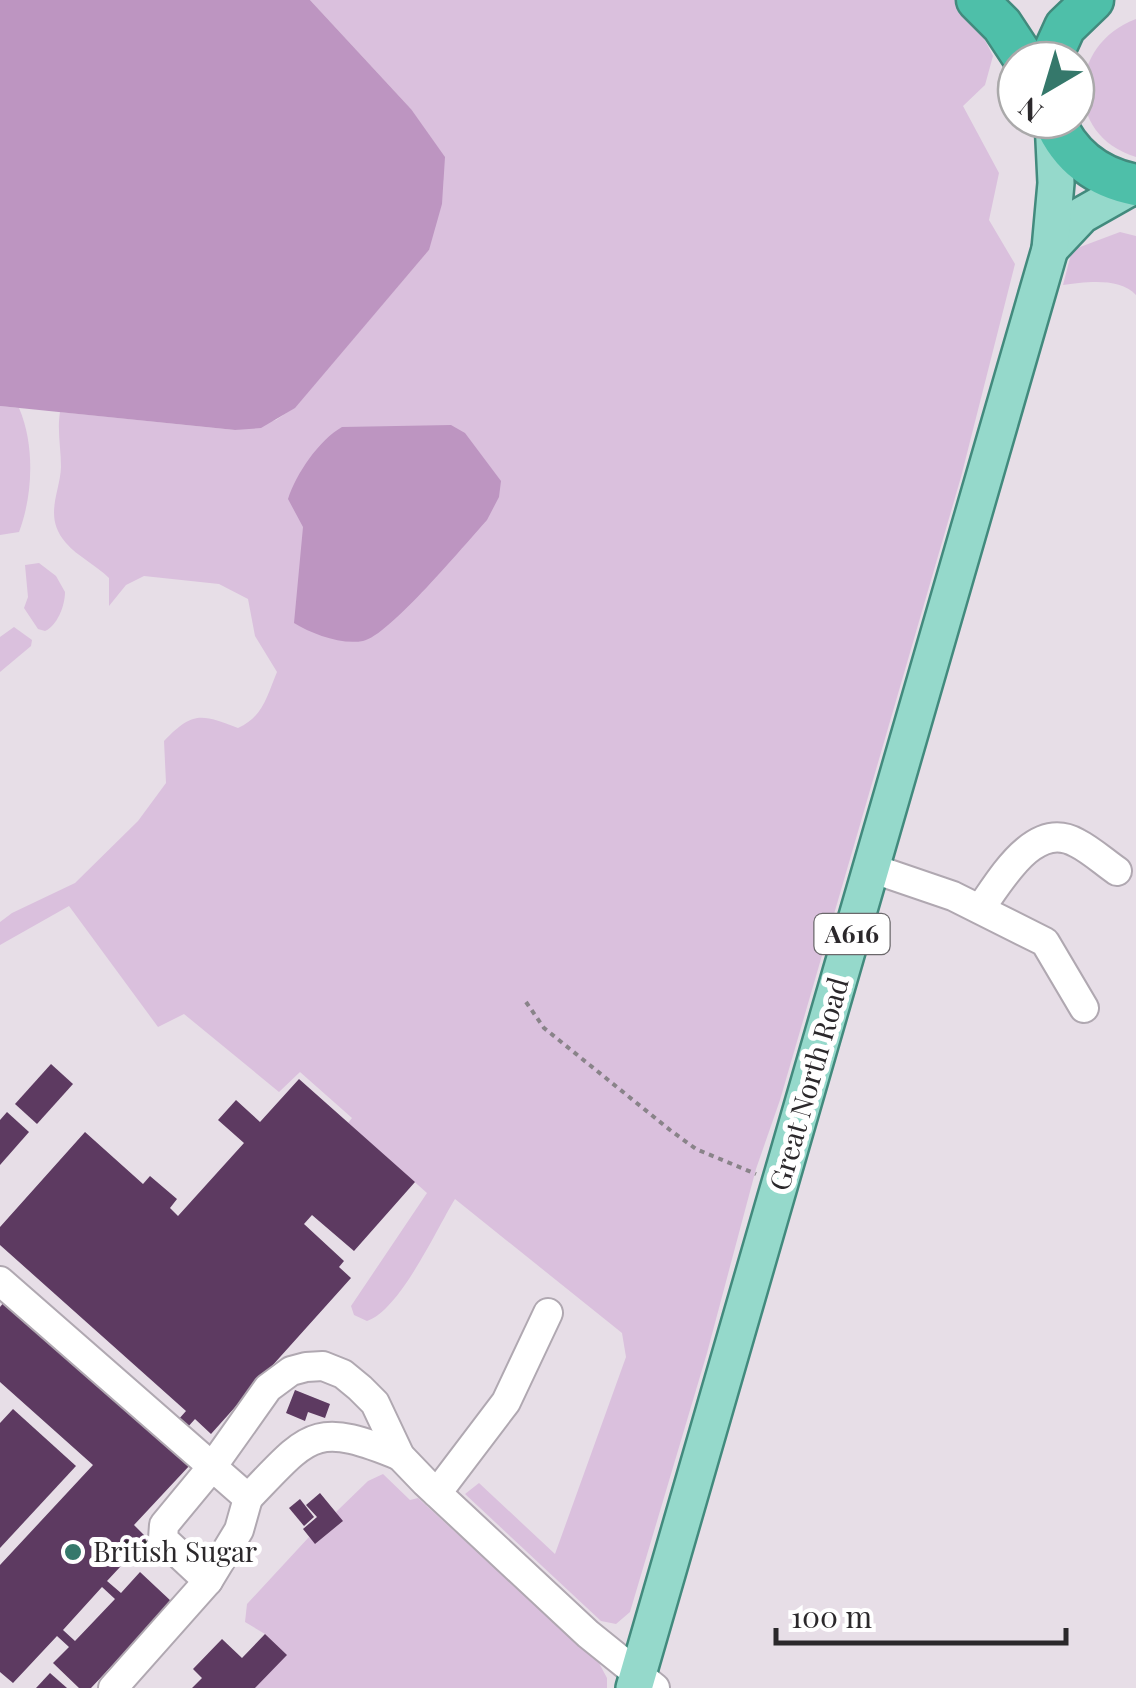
<svg xmlns="http://www.w3.org/2000/svg" width="1136" height="1688" font-family="'Playfair Display',serif">
	<style>
		.green { fill: #dac0dd }
		.water { fill: #bd95c1 }
		.building { fill: #5d3a61; fill-rule: evenodd }
		.lines { fill: none; stroke-linecap: round; stroke-linejoin: round }
		.minor-casing { stroke: #b0a8b1; stroke-width: 32 }
		.major-casing { stroke: #428a7d; stroke-width: 40 }
		.highway-casing { stroke: #428a7d; stroke-width: 45 }
		.path { stroke: #898389; stroke-width: 4; stroke-dasharray: 5 5; stroke-linecap: butt }
		.minor { stroke: #fff; stroke-width: 28 }
		.major { stroke: #95d9cb; stroke-width: 35 }
		.highway { stroke: #4ebfa9; stroke-width: 40 }
		.poi-dot { fill: #35786b; stroke: #fff; stroke-width: 4 }
		.labels { text-anchor: middle; stroke-width: 10; stroke-linejoin: round; paint-order: stroke }
		.shield { fill: #fff; stroke: #6b686b; stroke-width: 2.5 }
		.shield-label { font-size: 25px; font-weight: bold; fill: #2b282b }
		.street-label { font-size: 28px; fill: #2b282b; stroke: #fff }
		.poi-label { font-size: 28px; fill: #2b282b; stroke: #fff; text-anchor: start }
	</style>
	<rect width="100%" height="100%" fill="#e7dee7"/>
	<g class="green">
		<path d="M310,0H958L984,28L981,32L993,56L985,85L963,106L999,173L989,220L1015,264L961,477L780,1100L756,1169L707,1353L630,1612L616,1624L601,1621L465,1494L479,1483L555,1554L626,1357L622,1333L455,1199C436,1230 400,1310 367,1321L354,1315L351,1306L427,1193L348,1123L352,1118L300,1072L279,1092L184,1014L158,1027L69,906L0,945V922L12,913L75,883L138,821L166,783L164,741C193,711 201,714 238,728C263,717 267,696 277,672L255,636L248,599L219,584L144,576L126,585L109,606V578C96,565 77,556 66,543C43,517 60,493 61,467C61,448 57,431 60,412L235,430L276,420L295,407L429,250L411,109Z"/>
		<path d="M1136,19V157C1063,135 1068,44 1136,19Z"/>
		<path d="M1120,232L1136,236V295C1120,277 1085,282 1063,285L1072,250Z"/>
		<path d="M0,406L19,408C35,445 33,495 19,532L0,535Z"/>
		<path d="M39,563L56,576L65,592C65,606 57,626 45,631L38,629L24,608L28,597L25,565Z"/>
		<polygon points="14,627 32,640 31,646 0,672 0,637"/>
		<polygon points="383,1474 410,1500 418,1498 599,1663 607,1678 607,1688 255,1688 286,1655 265,1634 245,1622 247,1604 309,1537 316,1543 342,1522 336,1512 368,1481"/>
	</g>
	<g class="water">
		<polygon points="0,0 310,0 411,109 445,157 442,204 429,250 295,408 261,428 235,430 0,406"/>
		<path d="M451,425L465,433L501,481L499,497L487,520C465,544 389,636 363,641C341,645 312,634 294,623L303,527L288,499C296,474 319,440 342,427Z"/>
	</g>
	<g class="building">
		<polygon points="51,1064 73,1084 37,1124 15,1104"/>
		<path d="M299,1079L415,1182L354,1251L312,1215L304,1224L344,1261L339,1267L351,1278L211,1434L195,1419L170,1447L190,1465L134,1525L147,1538L107,1581L121,1593L140,1572L172,1602L91,1688H79L53,1663L69,1647L57,1636L13,1683L0,1672V1565L93,1465L0,1382V1307L5,1301L161,1439L186,1411L0,1245V1227L85,1132L143,1184L150,1176L177,1199L170,1208L178,1216L244,1143L218,1120L236,1100L260,1122ZM102,1587L115,1599L75,1641L63,1630Z"/>
		<polygon points="7,1112 29,1132 0,1165 0,1120"/>
		<polygon points="295,1390 330,1404 325,1418 308,1412 305,1421 286,1413"/>
		<polygon points="13,1409 76,1466 0,1548 0,1423"/>
		<polygon points="320,1493 343,1521 315,1544 303,1529 317,1517 306,1505"/>
		<polygon points="300,1499 314,1517 304,1526 289,1508"/>
		<polygon points="265,1634 287,1655 255,1688 192,1688 202,1678 193,1669 222,1639 242,1658"/>
		<polygon points="50,1673 67,1688 36,1688"/>
	</g>
	<g class="lines">
		<g class="minor-casing">
			<g id="minor">
				<polyline points="871,868 953,896 1045,942 1084,1008"/>
				<path d="M980,909C1001,880 1034,819 1077,843C1091,850 1104,862 1117,871"/>
				<polyline points="0,1281 248,1498 239,1530 208,1581"/>
				<polyline points="437,1493 506,1402 548,1313"/>
				<path d="M248,1498C309,1435 313,1420 400,1456"/>
				<polyline points="113,1688 208,1581 163,1539 164,1525 212,1467 268,1388 291,1371 306,1367 323,1366 343,1374 360,1388 375,1403 400,1456 425,1482 588,1634 655,1688"/>
			</g>
		</g>
		<g class="major-casing">
			<g id="major">
				<polyline points="1050,249 1082,215 1135,185"/>
				<polyline points="634,1688 1050,249 1056,183 1053,120"/>
			</g>
		</g>
		<g class="highway-casing">
			<g id="highway">
				<polyline points="977,0 1002,25 1025,60"/>
				<polyline points="1050,60 1065,27 1093,0"/>
				<path d="M1054,120C1069,156 1098,178 1136,185"/>
			</g>
		</g>
		<polyline class="path" points="526,1002 544,1028 670,1130 696,1149 756,1174"/>
		<use href="#minor" class="minor"/>
		<use href="#major" class="major"/>
		<use href="#highway" class="highway"/>
	</g>
	<circle class="poi-dot" cx="73" cy="1552" r="10"/>
	<g class="labels">
		<rect class="shield" x="814.5" y="914" width="75" height="40" rx="8"/>
		<g class="shield-label">
			<text x="852" y="943">A616</text>
		</g>
		<g class="street-label">
			<text transform="translate(809 1084) rotate(-74)" y="10">Great North Road</text>
		</g>
		<g class="poi-label">
			<text x="93" y="1562">British Sugar</text>
		</g>
	</g>
	<g transform="translate(1046 90) rotate(218)"><circle r="48" fill="#ffffff" stroke="#aaa9aa" stroke-width="2.5"/>
	<path d="M0-8L18 38L0 25L-18 38Z" fill="#35786b"/>
	<text y="-15" font-size="28" font-weight="bold" text-anchor="middle" fill="#2b282b">N</text>
	</g>
	<path d="M776 1628v15h290v-15" fill="none" stroke="#2b282b" stroke-width="5"/>
	<text x="791" y="1628" font-size="30" fill="#2b282b" stroke="#ffffff" stroke-width="8" paint-order="stroke">100 m</text>
</svg>
